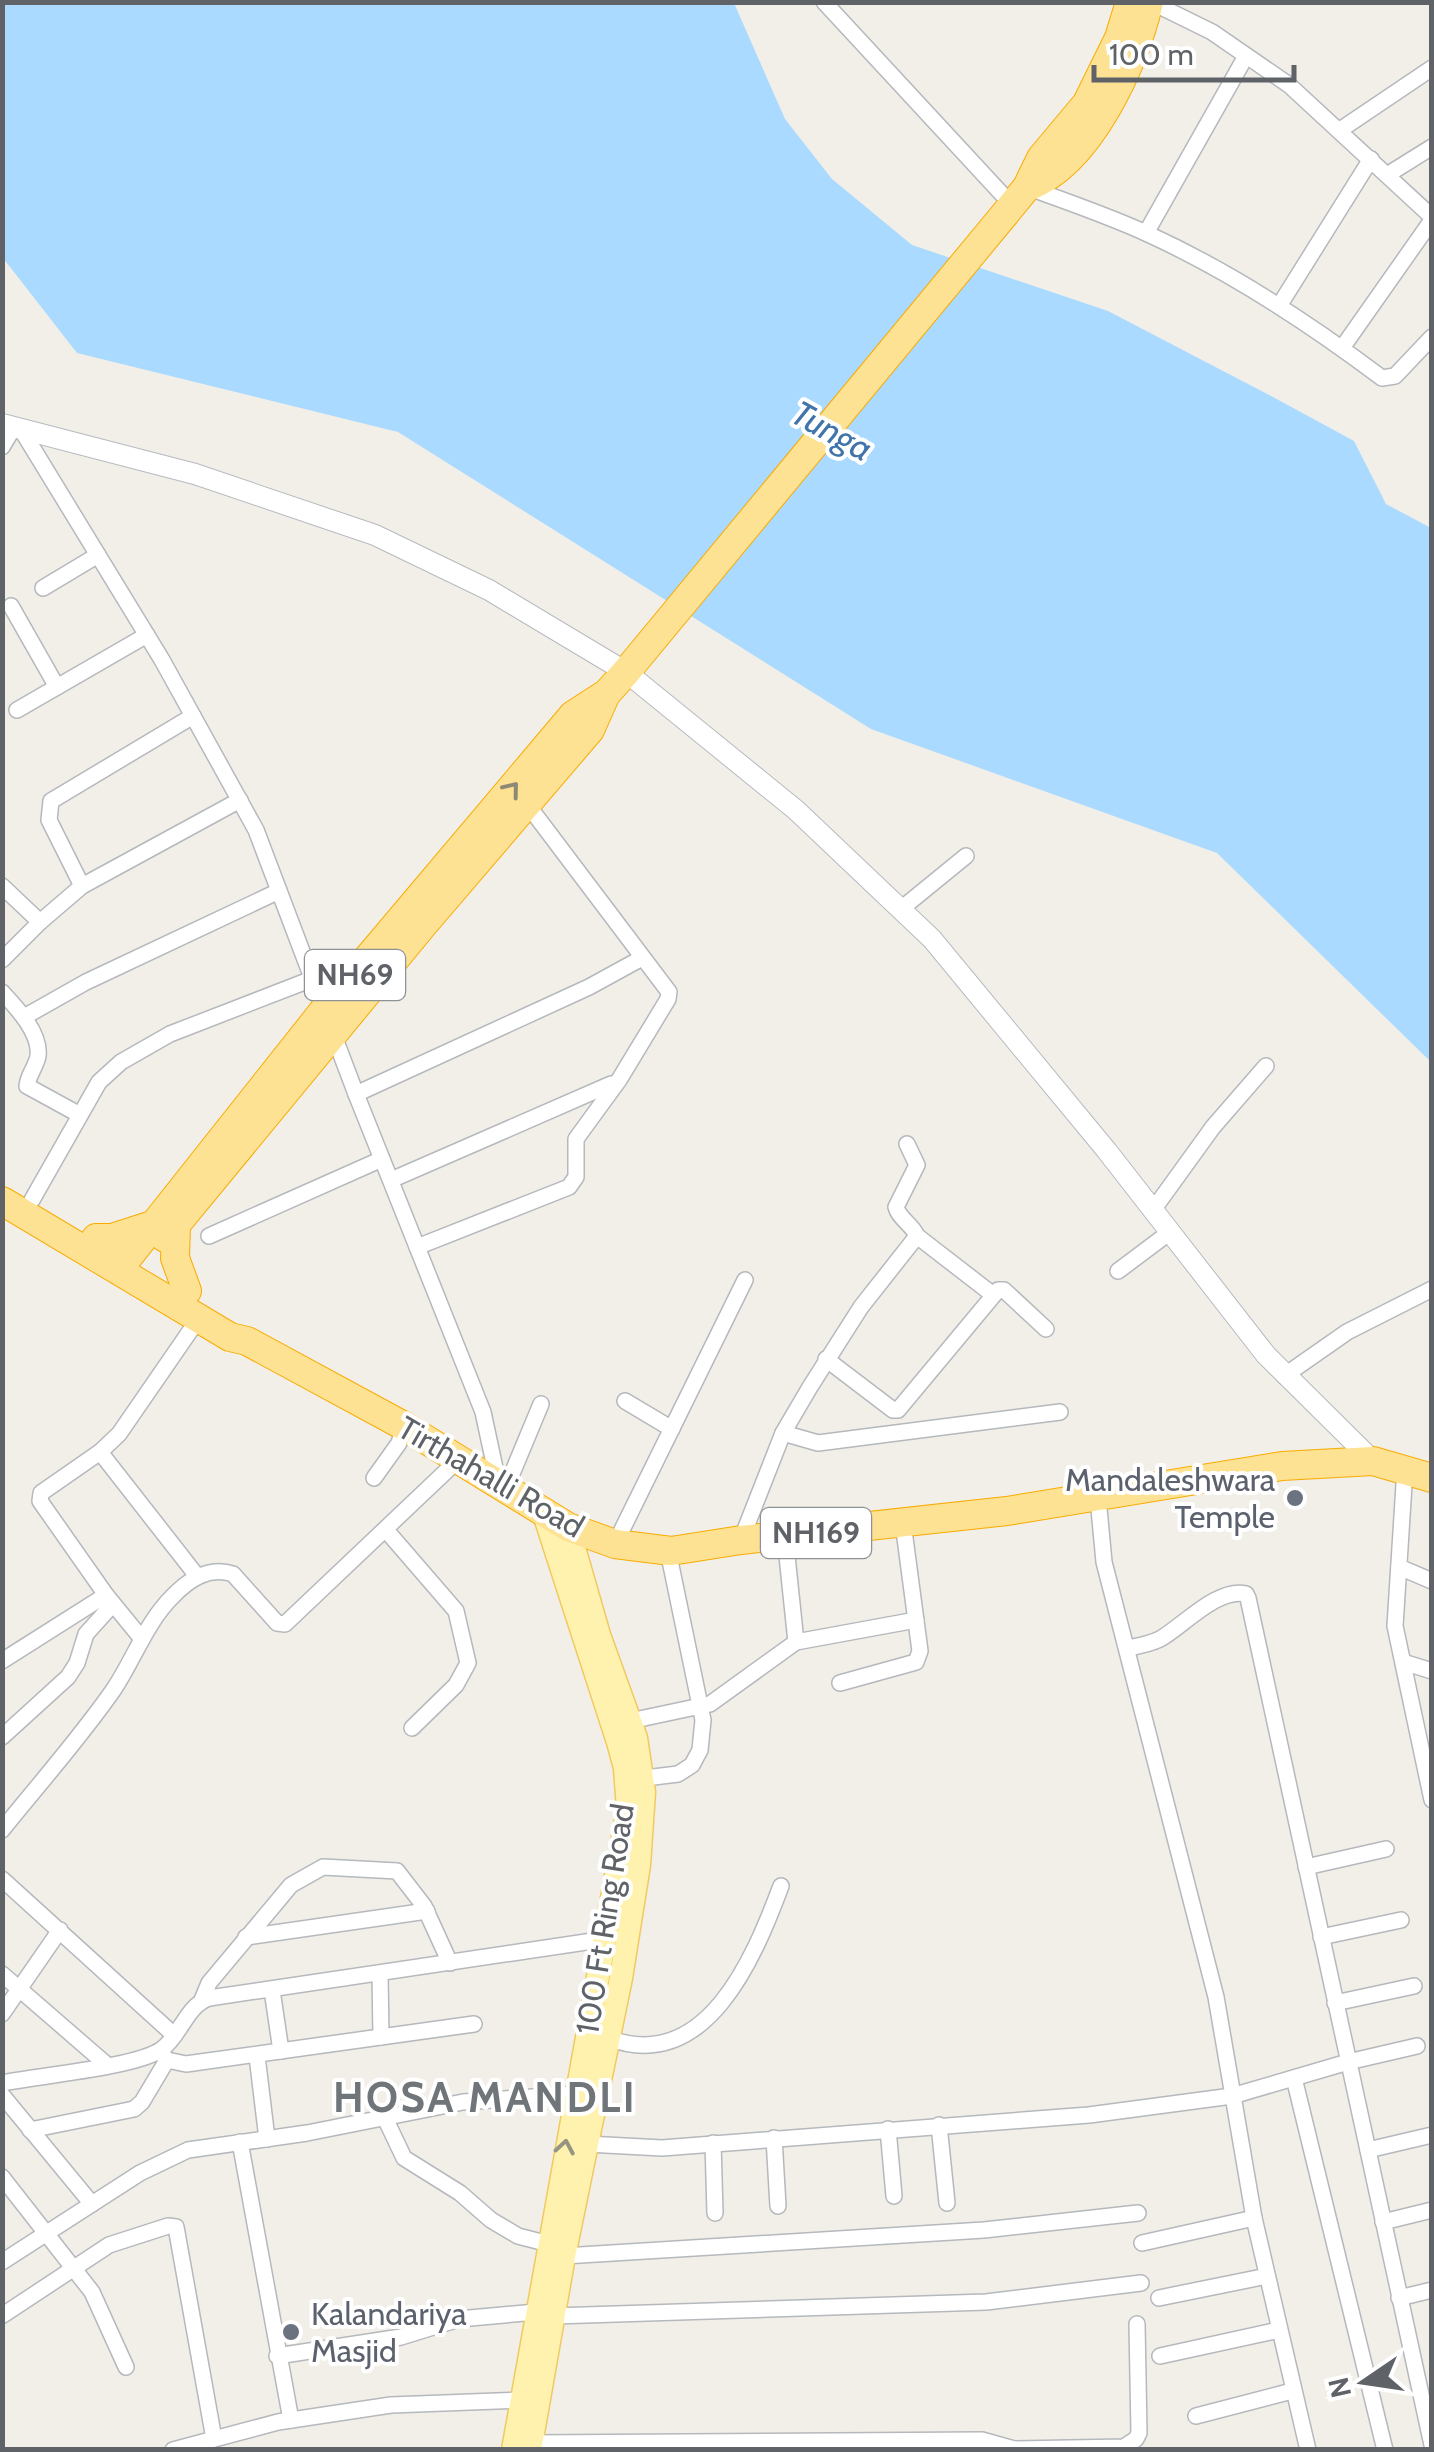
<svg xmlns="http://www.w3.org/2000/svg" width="1434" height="2452" font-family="Cabin,sans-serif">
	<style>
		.water { fill: #aadaff }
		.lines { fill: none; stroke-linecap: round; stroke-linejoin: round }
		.street-casing { stroke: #b5b8bc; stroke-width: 18 }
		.secondary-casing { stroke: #b6babf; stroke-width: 22 }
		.primary-casing { stroke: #f2c960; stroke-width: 25 }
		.highway-casing { stroke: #f9ab00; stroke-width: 30 }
		.street { stroke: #fff; stroke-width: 15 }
		.secondary { stroke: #fff; stroke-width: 20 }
		.primary { stroke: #fff2af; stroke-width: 22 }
		.highway { stroke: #fde293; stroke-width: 28 }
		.oneway { stroke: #8e8975 }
		.oneway2 { stroke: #979581 }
		.worship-dot { fill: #6b7280; stroke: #fff; stroke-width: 4 }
		.labels { text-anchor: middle; stroke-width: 8; stroke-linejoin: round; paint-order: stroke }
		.shield { fill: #fff; stroke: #8f9295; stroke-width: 2.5 }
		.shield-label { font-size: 30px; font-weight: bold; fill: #5f6368 }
		.street-label { font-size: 32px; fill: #5f6368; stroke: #fff }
		.worship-label { font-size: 32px; fill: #5b616d; stroke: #fff; text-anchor: end }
		.water-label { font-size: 35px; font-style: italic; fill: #4174aa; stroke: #fff }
		.district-label { font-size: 42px; font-weight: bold; letter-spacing: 2.5px; fill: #70757a; stroke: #fff }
	</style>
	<rect width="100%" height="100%" fill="#f1efe8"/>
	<polygon class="water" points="3,3 734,3 785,119 832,179 912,245 1108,311 1273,397 1354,441 1386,504 1431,528 1431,1062 1217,853 871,729 398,432 77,353 3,258"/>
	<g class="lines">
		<g class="street-casing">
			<g id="street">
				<polyline points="824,2 1012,205"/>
				<polyline points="1151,2 1212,32 1289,85 1432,217"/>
				<polyline points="1340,130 1432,68"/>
				<polyline points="1387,175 1432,147"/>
				<path d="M1027,187C1067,202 1109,216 1148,234C1231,272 1309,323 1382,378L1395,376L1432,337"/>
				<polyline points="1146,233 1246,56"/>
				<polyline points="1279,306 1371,159"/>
				<polyline points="1342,348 1432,220"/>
				<polyline points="21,429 162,660 256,830 356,1094 483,1412 498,1482"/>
				<polyline points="2,447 14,427"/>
				<polyline points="43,588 98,555"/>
				<polyline points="11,606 57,687"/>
				<polyline points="17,710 147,635"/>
				<polyline points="2,886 40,922"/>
				<polyline points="82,886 49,820 51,801 193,716"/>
				<polyline points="901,909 966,856"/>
				<polyline points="2,960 40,922 82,886 240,800"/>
				<path d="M2,992C16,1007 41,1033 38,1056C36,1067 28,1075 27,1086L80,1115"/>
				<polyline points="24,1017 86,982 279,891"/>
				<polyline points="356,1094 589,987 642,958"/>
				<path d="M907,1144L917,1165L896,1207C899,1219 912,1224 917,1236L992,1294"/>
				<polyline points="391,1180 611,1084"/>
				<polyline points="32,1200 99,1082 121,1062 170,1034 312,979"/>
				<polyline points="1153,1210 1213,1127 1266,1066"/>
				<polyline points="209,1236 382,1159"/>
				<polyline points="417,1247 569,1187 576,1177 576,1139 619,1080 668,999 669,992 527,804"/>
				<polyline points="1118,1271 1170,1232"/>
				<polyline points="826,1359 893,1410 898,1410 998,1290 1004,1290 1046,1329"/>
				<polyline points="1284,1376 1347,1332 1432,1289"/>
				<polyline points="625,1401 672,1429"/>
				<polyline points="783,1433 818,1443 1060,1412"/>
				<polyline points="100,1452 197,1576"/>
				<polyline points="1405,1469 1395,1626 1432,1800"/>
				<polyline points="374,1478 399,1443 404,1426"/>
				<polyline points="506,1488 541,1404"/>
				<polyline points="1098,1498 1104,1562 1216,1997 1254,2218 1308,2450"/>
				<polyline points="386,1530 456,1611 468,1663 456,1685 412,1728"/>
				<polyline points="785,1537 796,1642"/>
				<polyline points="741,1540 783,1433 810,1387 861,1307 917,1236"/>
				<polyline points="615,1544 745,1280"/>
				<polyline points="1399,1567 1432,1581"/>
				<polyline points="142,1639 106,1595 40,1501 41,1493 100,1452 119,1434 199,1318"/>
				<path d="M1128,1648C1139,1646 1150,1644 1160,1639C1183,1626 1218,1587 1246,1594L1248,1598L1432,2445"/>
				<polyline points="2,1661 106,1595"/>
				<polyline points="1403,1662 1432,1671"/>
				<polyline points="840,1683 916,1662 920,1651 903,1523"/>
				<polyline points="630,1721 710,1704 796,1642 916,1620"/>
				<polyline points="2,1737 68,1677 77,1663 86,1634 113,1604"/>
				<polyline points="645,1778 678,1774 692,1765 700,1750 703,1720 668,1551"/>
				<path d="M2,1830C39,1784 80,1738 114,1689C134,1659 146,1623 172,1597C189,1579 209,1566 233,1574L277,1623L285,1624L459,1459"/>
				<polyline points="1306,1867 1386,1849"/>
				<polyline points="2,1879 174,2035"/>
				<polyline points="246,1937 427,1911"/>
				<polyline points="1321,1937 1401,1920"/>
				<polyline points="2,1974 107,2065"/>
				<polyline points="380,1974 381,2037"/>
				<polyline points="272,1990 281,2051"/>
				<polyline points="202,2000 209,1983 291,1885 323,1867 397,1871 424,1906 450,1963"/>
				<polyline points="1335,2003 1414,1986"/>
				<polyline points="2,2014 60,1930"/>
				<path d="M608,2038C706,2075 754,1958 781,1886"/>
				<polyline points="160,2051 167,2060 186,2064 474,2024"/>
				<polyline points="257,2056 267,2139"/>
				<polyline points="1294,2078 1385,2450"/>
				<path d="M2,2083C37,2076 138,2067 162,2049C181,2035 186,2006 209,1998L606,1939"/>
				<polyline points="2,2095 92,2204"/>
				<polyline points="385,2118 404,2158 460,2193 491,2220 518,2236 549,2244"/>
				<polyline points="939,2125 947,2203"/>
				<polyline points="888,2129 894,2196"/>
				<polyline points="30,2130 134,2109 142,2102 167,2060"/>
				<polyline points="774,2138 778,2206"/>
				<polyline points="240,2142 291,2420"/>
				<polyline points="713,2143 715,2213"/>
				<polyline points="587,2144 662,2148 1089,2115 1232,2096 1348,2062 1417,2046"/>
				<polyline points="1368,2150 1432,2135"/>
				<polyline points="2,2177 92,2292 126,2367"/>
				<polyline points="1383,2222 1432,2210"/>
				<polyline points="1142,2243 1254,2218"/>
				<polyline points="564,2256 984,2230 1138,2213"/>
				<polyline points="2,2262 140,2173 188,2150 307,2133 463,2102 574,2094"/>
				<polyline points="1159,2298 1267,2276"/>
				<polyline points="1399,2298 1432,2290"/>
				<polyline points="3,2315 109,2245 168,2226 176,2227 214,2439"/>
				<polyline points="554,2316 986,2302 1141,2283"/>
				<polyline points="277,2356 401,2337 459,2319 536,2312"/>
				<polyline points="1160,2356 1279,2330"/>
				<polyline points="1196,2416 1292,2391"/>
				<polyline points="532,2443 982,2440 1018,2450"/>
				<polyline points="1016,2449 1124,2447 1136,2439 1139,2433 1137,2324"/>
				<polyline points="173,2450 278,2422 391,2405 521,2400"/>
			</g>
		</g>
		<g class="secondary-casing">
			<polyline id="secondary" points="2,424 195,474 375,535 489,590 626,672 796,810 932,939 1107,1151 1266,1355 1373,1461"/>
		</g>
		<g class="primary-casing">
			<g id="primary">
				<polyline points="513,2450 628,1809 625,1768 618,1742 544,1514"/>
				<polyline points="530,2450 564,2256 621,1978 639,1865 644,1792 636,1738 599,1635 568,1527"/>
			</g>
		</g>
		<g class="highway-casing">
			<g id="highway">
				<path d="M1027,187C1090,164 1134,64 1149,2"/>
				<polyline points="2,1201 230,1337 247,1341 404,1426 568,1527 615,1544 671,1551 741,1540 1007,1511 1282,1466 1373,1461 1432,1478"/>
				<polyline points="176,1225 175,1258 187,1291"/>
				<polyline points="96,1238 112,1238 152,1225"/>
				<polyline points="165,1238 423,925 590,730 606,694"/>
				<polyline points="118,1270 324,1010 573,715 607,693 626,672 1009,209 1027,187 1041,158 1087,103 1119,38 1130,2"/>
			</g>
		</g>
		<use href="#street" class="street"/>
		<use href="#secondary" class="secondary"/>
		<use href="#primary" class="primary"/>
		<use href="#highway" class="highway"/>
	</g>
	<defs><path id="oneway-chevron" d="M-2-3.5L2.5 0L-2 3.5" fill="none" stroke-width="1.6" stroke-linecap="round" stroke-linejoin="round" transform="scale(2.5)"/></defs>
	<use class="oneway" href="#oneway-chevron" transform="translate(512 789) rotate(-51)"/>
	<use class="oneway2" href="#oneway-chevron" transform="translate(565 2147) rotate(-80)"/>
	<g class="worship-dot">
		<circle cx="1295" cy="1498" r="10"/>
		<circle cx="291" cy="2332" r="10"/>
	</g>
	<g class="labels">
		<g class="shield">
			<rect x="305" y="950" width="100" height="50" rx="8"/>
			<rect x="761" y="1508" width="110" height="50" rx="8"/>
		</g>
		<g class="shield-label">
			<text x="355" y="985">NH69</text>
			<text x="816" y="1543">NH169</text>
		</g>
		<g class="street-label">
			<text transform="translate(491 1477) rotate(30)" y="11">Tirthahalli Road</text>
			<text transform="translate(605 1919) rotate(-81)" y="11">100 Ft Ring Road</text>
		</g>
		<g class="worship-label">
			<text x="1275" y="1491">Mandaleshwara<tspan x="1275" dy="37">Temple</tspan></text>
			<text x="311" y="2325" text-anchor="start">Kalandariya<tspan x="311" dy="37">Masjid</tspan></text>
		</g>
		<g class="water-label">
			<text transform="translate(832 431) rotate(29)" y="12">Tunga</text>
		</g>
		<g class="district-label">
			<text x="485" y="2112">HOSA MANDLI</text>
		</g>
	</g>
	<rect width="1434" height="2452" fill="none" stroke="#5f6368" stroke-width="10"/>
	<g transform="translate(1364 2382) rotate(257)" stroke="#ffffff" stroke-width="8" paint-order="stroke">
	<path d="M0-8L18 38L0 25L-18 38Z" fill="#5f6368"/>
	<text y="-15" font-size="28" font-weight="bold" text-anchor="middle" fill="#5f6368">N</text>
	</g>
	<path d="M1094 65v15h200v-15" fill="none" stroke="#5f6368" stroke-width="5"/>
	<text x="1109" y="65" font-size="30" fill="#5f6368" stroke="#ffffff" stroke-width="8" paint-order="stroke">100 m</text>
</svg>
